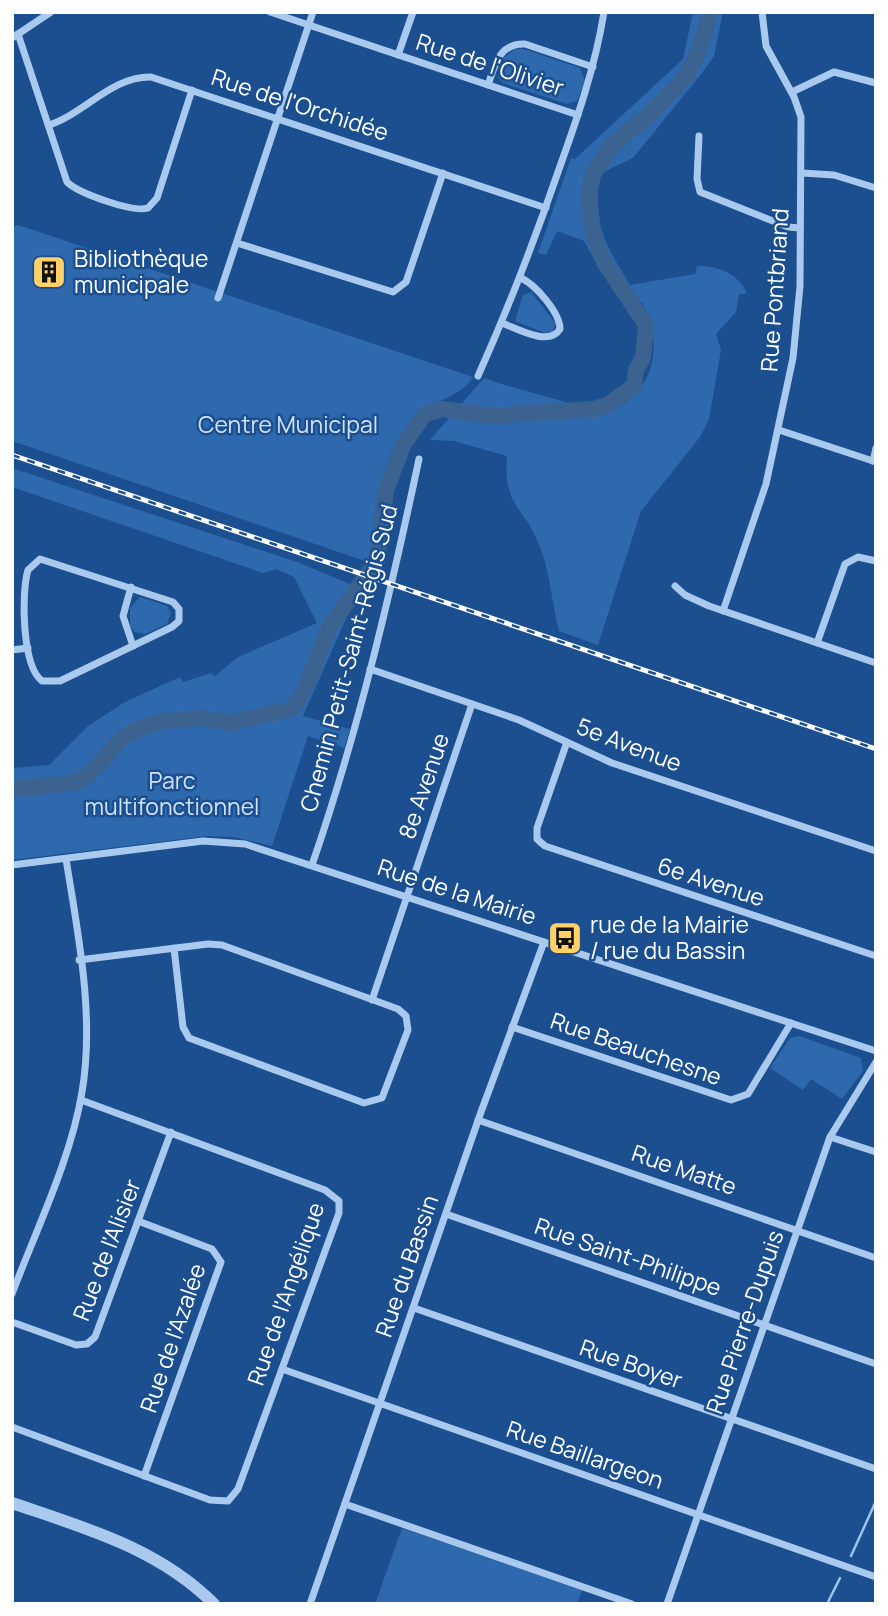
<svg xmlns="http://www.w3.org/2000/svg" width="888" height="1616" font-family="Manrope,sans-serif">
	<style>
		.green { fill: #2e69ad }
		.lines { fill: none; stroke-linecap: round; stroke-linejoin: round }
		.stream { stroke: #9cc4f0; stroke-width: 2.5 }
		.river { stroke: #3c6290; stroke-width: 16 }
		.minor { stroke: #a9c9ee; stroke-width: 7 }
		.tertiary { stroke: #a9c9ee; stroke-width: 12 }
		.rail-casing { stroke: #fff; stroke-width: 5 }
		.rail { stroke: #1b4f8f; stroke-width: 2.5; stroke-dasharray: 8; stroke-linecap: butt }
		.labels { text-anchor: middle; stroke-width: 5; stroke-linejoin: round; paint-order: stroke }
		.street-label { font-size: 23px; fill: #fff; stroke: #1b4f8f }
		.poi-label { font-size: 23px; fill: #fff; stroke: #1b4f8f; text-anchor: start }
		.park-label { font-size: 23px; fill: #cfe3fa; stroke: #1b4f8f }
	</style>
	<rect width="100%" height="100%" fill="#1b4f8f"/>
	<g class="green">
		<path d="M693,12H723L714,56L702,73L633,158L602,173C588,218 607,247 630,285L695,274L697,266C717,266 736,272 746,291L745,294H739L736,312L716,334L721,350L709,419L700,437L641,511L598,645L559,631C552,604 549,564 537,540C521,504 503,504 507,456L454,441L430,440L484,378C523,392 564,399 601,415C653,396 666,351 642,302L627,306L602,273L584,241L557,231L546,255L538,253L571,158L575,159L683,59Z"/>
		<polygon points="515,49 524,49 580,68 585,81 577,101 567,104 503,83 498,77 502,59"/>
		<path d="M18,225L473,377C461,397 438,398 421,413C369,462 388,504 371,563L12,441V227Z"/>
		<polygon points="531,292 556,324 552,332 545,333 515,321 523,295"/>
		<polygon points="12,468 300,563 369,592 349,612 303,716 350,729 344,748 308,736 272,846 233,837 208,836 12,860 12,768 49,765 88,726 125,702 180,677 183,682 211,673 215,676 238,657 317,623 294,577 276,569 263,573 12,487"/>
		<polygon points="140,597 167,606 171,613 167,624 145,634 134,632 130,625 130,608"/>
		<polygon points="799,1036 861,1058 863,1071 842,1099 811,1079 803,1090 770,1068 790,1038"/>
		<polygon points="402,1528 582,1590 577,1604 375,1604"/>
	</g>
	<g class="lines">
		<g class="stream">
			<polyline points="851,1556 876,1501"/>
			<polyline points="827,1604 840,1578"/>
		</g>
		<polyline class="river" points="12,789 72,783 88,776 123,737 144,726 170,720 204,718 228,723 292,709 305,689 330,626 377,561 386,490 404,444 425,414 442,409 491,416 594,409 607,405 634,386 636,370 643,358 646,325 604,262 593,233 589,193 593,175 611,146 651,113 687,75 699,50 710,12"/>
		<g class="minor">
			<polyline points="270,12 578,115"/>
			<path d="M18,34L67,182C78,193 133,213 148,208L157,198L192,90"/>
			<polyline points="12,38 51,12"/>
			<polyline points="398,55 413,12"/>
			<path d="M488,85C495,65 499,43 525,44L593,67"/>
			<polyline points="792,92 834,72 876,83"/>
			<path d="M49,125C84,114 112,76 151,77L546,208"/>
			<polyline points="699,136 697,179 700,192 788,227 800,228"/>
			<polyline points="802,173 834,175 876,188"/>
			<polyline points="237,243 393,292 406,282 443,173"/>
			<polyline points="218,298 313,12"/>
			<path d="M502,323C518,329 549,347 560,329C560,313 536,285 521,278"/>
			<path d="M478,376C508,309 534,242 558,172C577,119 595,68 604,12"/>
			<polyline points="779,430 876,462"/>
			<polyline points="873,461 876,448"/>
			<path d="M40,559L173,602L179,609V621L172,627L60,681H42C22,666 21,593 28,570Z"/>
			<polyline points="675,586 685,595 709,606 876,663"/>
			<polyline points="131,587 123,616 133,646"/>
			<polyline points="723,611 766,484 793,358 800,286 801,117 794,97 766,46 762,12"/>
			<polyline points="817,643 845,564 858,557 876,561"/>
			<polyline points="12,650 28,648"/>
			<polyline points="370,669 519,720 612,763 876,851"/>
			<polyline points="567,742 537,828 537,839 545,846 876,956"/>
			<polyline points="12,865 203,841 245,844 876,1051"/>
			<path d="M312,865C358,732 390,596 419,459"/>
			<polyline points="79,960 208,944 222,945 398,1009 406,1016 408,1030 382,1098 364,1103 189,1038 183,1027 174,948"/>
			<polyline points="372,1000 472,704"/>
			<polyline points="512,1027 731,1100 748,1094 791,1023"/>
			<polyline points="478,1120 876,1258"/>
			<polyline points="830,1137 876,1152"/>
			<polyline points="446,1214 876,1364"/>
			<polyline points="138,1221 212,1249 221,1262 144,1476"/>
			<path d="M12,1294C36,1230 71,1159 82,1092C95,1016 78,934 66,859"/>
			<polyline points="414,1308 876,1469"/>
			<polyline points="12,1322 76,1345 87,1344 95,1337 171,1132"/>
			<polyline points="282,1369 876,1577"/>
			<polyline points="12,1427 210,1500 228,1501 238,1489 339,1213 339,1201 325,1190 81,1100"/>
			<polyline points="345,1504 632,1604"/>
			<polyline points="310,1604 481,1112 544,942"/>
			<polyline points="667,1604 830,1137 876,1062"/>
		</g>
		<path class="tertiary" d="M12,1503C85,1528 158,1548 214,1604"/>
		<g class="rail-casing">
			<polyline id="rail" points="12,455 876,749"/>
		</g>
		<use href="#rail" class="rail"/>
	</g>
	<defs>
		<g id="building-square" transform="scale(1.75)"><rect x="-9" y="-9" width="18" height="18" rx="4" fill="#ffd166" stroke="#1b4f8f"/><path d="M-4-6H4V6H1V3H-1V6H-4ZM-2.5-4.3h1.7v1.8h-1.7ZM.8-4.3h1.7v1.8H.8ZM-2.5-1h1.7V.8h-1.7ZM.8-1h1.7V.8H.8Z" fill="#111"/></g>
		<g id="bus-square" transform="scale(1.75)"><rect x="-9" y="-9" width="18" height="18" rx="4" fill="#ffd166" stroke="#1b4f8f"/><path d="M-5-6H5V4H4V6H2V4H-2V6H-4V4H-5ZM-3.5-4V0h7V-4ZM-3.5 1.2v1.5H-2V1.2ZM2 1.2v1.5H3.5V1.2Z" fill="#111"/></g>
	</defs>
	<g fill-rule="evenodd">
		<use href="#building-square" x="49" y="272"/>
		<use href="#bus-square" x="565" y="938"/>
	</g>
	<g class="labels">
		<g class="street-label">
			<text transform="translate(490 65) rotate(18)" y="8">Rue de l'Olivier</text>
			<text transform="translate(300 105) rotate(18)" y="8">Rue de l'Orchidée</text>
			<text transform="translate(775 290) rotate(-86)" y="8">Rue Pontbriand</text>
			<text transform="translate(349 658) rotate(-75)" y="8">Chemin Petit-Saint-Régis Sud</text>
			<text transform="translate(629 745) rotate(21)" y="8">5e Avenue</text>
			<text transform="translate(424 786) rotate(-71)" y="8">8e Avenue</text>
			<text transform="translate(711 882) rotate(18)" y="8">6e Avenue</text>
			<text transform="translate(457 892) rotate(18)" y="8">Rue de la Mairie</text>
			<text transform="translate(636 1049) rotate(19)" y="8">Rue Beauchesne</text>
			<text transform="translate(684 1170) rotate(19)" y="8">Rue Matte</text>
			<text transform="translate(107 1250) rotate(-69)" y="8">Rue de l'Alisier</text>
			<text transform="translate(628 1257) rotate(19)" y="8">Rue Saint-Philippe</text>
			<text transform="translate(407 1266) rotate(-71)" y="8">Rue du Bassin</text>
			<text transform="translate(286 1294) rotate(-71)" y="8">Rue de l'Angélique</text>
			<text transform="translate(745 1322) rotate(-71)" y="8">Rue Pierre-Dupuis</text>
			<text transform="translate(173 1338) rotate(-71)" y="8">Rue de l'Azalée</text>
			<text transform="translate(631 1364) rotate(19)" y="8">Rue Boyer</text>
			<text transform="translate(585 1455) rotate(19)" y="8">Rue Baillargeon</text>
		</g>
		<g class="poi-label">
			<text x="74" y="267">Bibliothèque<tspan x="74" dy="26">municipale</tspan></text>
			<text x="590" y="933">rue de la Mairie<tspan x="590" dy="26">/ rue du Bassin</tspan></text>
		</g>
		<g class="park-label">
			<text x="288" y="433">Centre Municipal</text>
			<text x="172" y="789">Parc<tspan x="172" dy="26">multifonctionnel</tspan></text>
		</g>
	</g>
	<rect width="888" height="1616" fill="none" stroke="#ffffff" stroke-width="28"/>
</svg>
